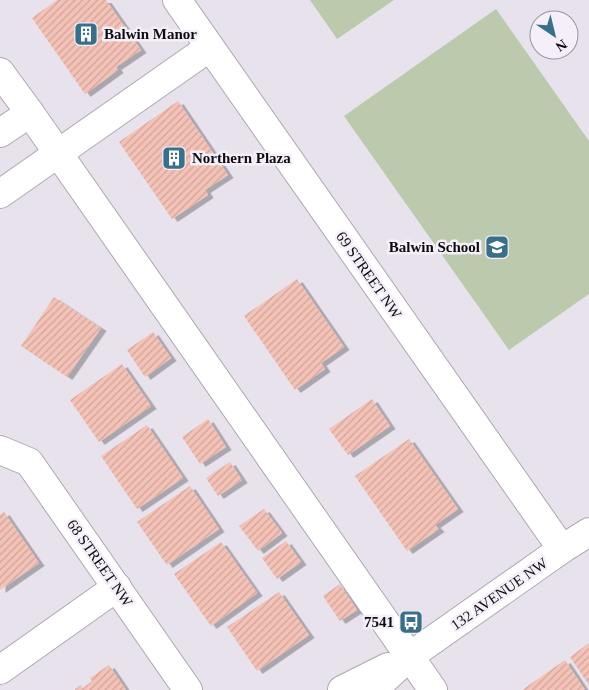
<svg xmlns="http://www.w3.org/2000/svg" width="589" height="690" font-family="Georgia,serif">
	<style>
		.park { fill: #bbcaad }
		.building { fill: url(#building-hatch); filter: url(#shadow) }
		.lines { fill: none; stroke-linecap: round; stroke-linejoin: round }
		.minor-casing { stroke: #ada8b2; stroke-width: 30 }
		.minor { stroke: #fff; stroke-width: 28 }
		.labels { text-anchor: middle; stroke-width: 5; stroke-linejoin: round; paint-order: stroke }
		.poi-label { font-size: 15px; font-weight: bold; fill: #0d0b0f; stroke: #f5eff9; text-anchor: start }
		.street-label { font-size: 15px; fill: #0d0b0f; stroke: #f5eff9 }
	</style>
	<defs>
		<pattern id="building-hatch" width="6" height="6" patternUnits="userSpaceOnUse" patternTransform="scale(1.25)"><rect width="6" height="6" fill="#f4c2b6"/><path d="M-1 1l2-2M0 6l6-6M5 7l2-2" fill="none" stroke="#d0a59b"/></pattern>
		<filter id="shadow"><feDropShadow dx="5.5" dy="3" stdDeviation="0" flood-color="#0004"/></filter>
	</defs>
	<rect width="100%" height="100%" fill="#e8e2ec"/>
	<g class="park">
		<polygon points="310,0 394,0 337,39"/>
		<polygon points="496,9 589,141 589,294 509,350 344,116"/>
	</g>
	<g class="building">
		<polygon points="57,0 106,0 141,50 116,67 118,70 85,94 32,18"/>
		<polygon points="178,101 228,175 205,190 208,195 172,219 119,142"/>
		<polygon points="297,279 344,347 321,363 325,369 295,390 244,316"/>
		<polygon points="54,297 101,328 67,377 21,346"/>
		<polygon points="153,332 171,358 145,377 127,350"/>
		<polygon points="122,364 151,406 99,442 70,400"/>
		<polygon points="372,399 390,426 348,455 329,429"/>
		<polygon points="208,419 226,447 200,464 182,437"/>
		<polygon points="147,425 183,478 137,509 101,456"/>
		<polygon points="409,439 458,509 435,525 439,529 407,551 355,476"/>
		<polygon points="230,462 242,480 218,496 206,478"/>
		<polygon points="190,486 219,529 167,565 137,522"/>
		<polygon points="264,509 282,533 258,551 239,526"/>
		<polygon points="4,512 39,563 0,590 0,515"/>
		<polygon points="286,541 301,562 277,579 262,558"/>
		<polygon points="221,542 257,593 211,626 174,574"/>
		<polygon points="340,584 357,610 340,621 323,596"/>
		<polygon points="279,592 309,635 257,671 227,627"/>
		<polygon points="589,643 589,685 570,657"/>
		<polygon points="565,660 585,690 522,690"/>
		<polygon points="109,665 126,690 74,690 81,685 83,688 92,681 90,678"/>
	</g>
	<g class="lines">
		<g class="minor-casing">
			<g id="minor">
				<polyline points="177,0 562,549"/>
				<polyline points="0,72 30,113 433,690"/>
				<polyline points="0,133 30,113"/>
				<polyline points="0,194 210,47"/>
				<polyline points="0,450 29,462 188,690"/>
				<polyline points="0,670 117,587"/>
				<polyline points="342,690 388,667"/>
				<polyline points="373,690 410,656 562,549 589,532"/>
			</g>
		</g>
		<use href="#minor" class="minor"/>
	</g>
	<defs>
		<g id="building-square" transform="scale(1.25)"><rect x="-9" y="-9" width="18" height="18" rx="4" fill="#386f8a" stroke="#f5eff9"/><path d="M-4-6H4V6H1V3H-1V6H-4ZM-2.5-4.3h1.7v1.8h-1.7ZM.8-4.3h1.7v1.8H.8ZM-2.5-1h1.7V.8h-1.7ZM.8-1h1.7V.8H.8Z" fill="#fff"/></g>
		<g id="school-square" transform="scale(1.25)"><rect x="-9" y="-9" width="18" height="18" rx="4" fill="#386f8a" stroke="#f5eff9"/><path d="M0-5L7-2L0 1L-7-2ZM-4 1L0 2.5L4 1V4Q0 6-4 4Z" fill="#fff"/></g>
		<g id="bus-square" transform="scale(1.25)"><rect x="-9" y="-9" width="18" height="18" rx="4" fill="#386f8a" stroke="#f5eff9"/><path d="M-5-6H5V4H4V6H2V4H-2V6H-4V4H-5ZM-3.5-4V0h7V-4ZM-3.5 1.2v1.5H-2V1.2ZM2 1.2v1.5H3.5V1.2Z" fill="#fff"/></g>
	</defs>
	<g fill-rule="evenodd">
		<use href="#building-square" x="86" y="34"/>
		<use href="#building-square" x="174" y="158"/>
		<use href="#school-square" x="497" y="247"/>
		<use href="#bus-square" x="411" y="622"/>
	</g>
	<g class="labels">
		<g class="poi-label">
			<text x="104" y="39">Balwin Manor</text>
			<text x="192" y="163">Northern Plaza</text>
			<text x="480" y="252" text-anchor="end">Balwin School</text>
			<text x="394" y="627" text-anchor="end">7541</text>
		</g>
		<g class="street-label">
			<text transform="translate(369 275) rotate(55)" y="5">69 STREET NW</text>
			<text transform="translate(100 563) rotate(55)" y="5">68 STREET NW</text>
			<text transform="translate(499 594) rotate(-35)" y="5">132 AVENUE NW</text>
		</g>
	</g>
	<g transform="translate(554 35) rotate(145)"><circle r="24" fill="#f5eff9" stroke="#98949b"/>
	<path d="M0-4L9 19L0 12L-9 19Z" fill="#386f8a"/>
	<text y="-8" font-size="14" font-weight="bold" text-anchor="middle" fill="#0d0b0f">N</text>
	</g>
</svg>
